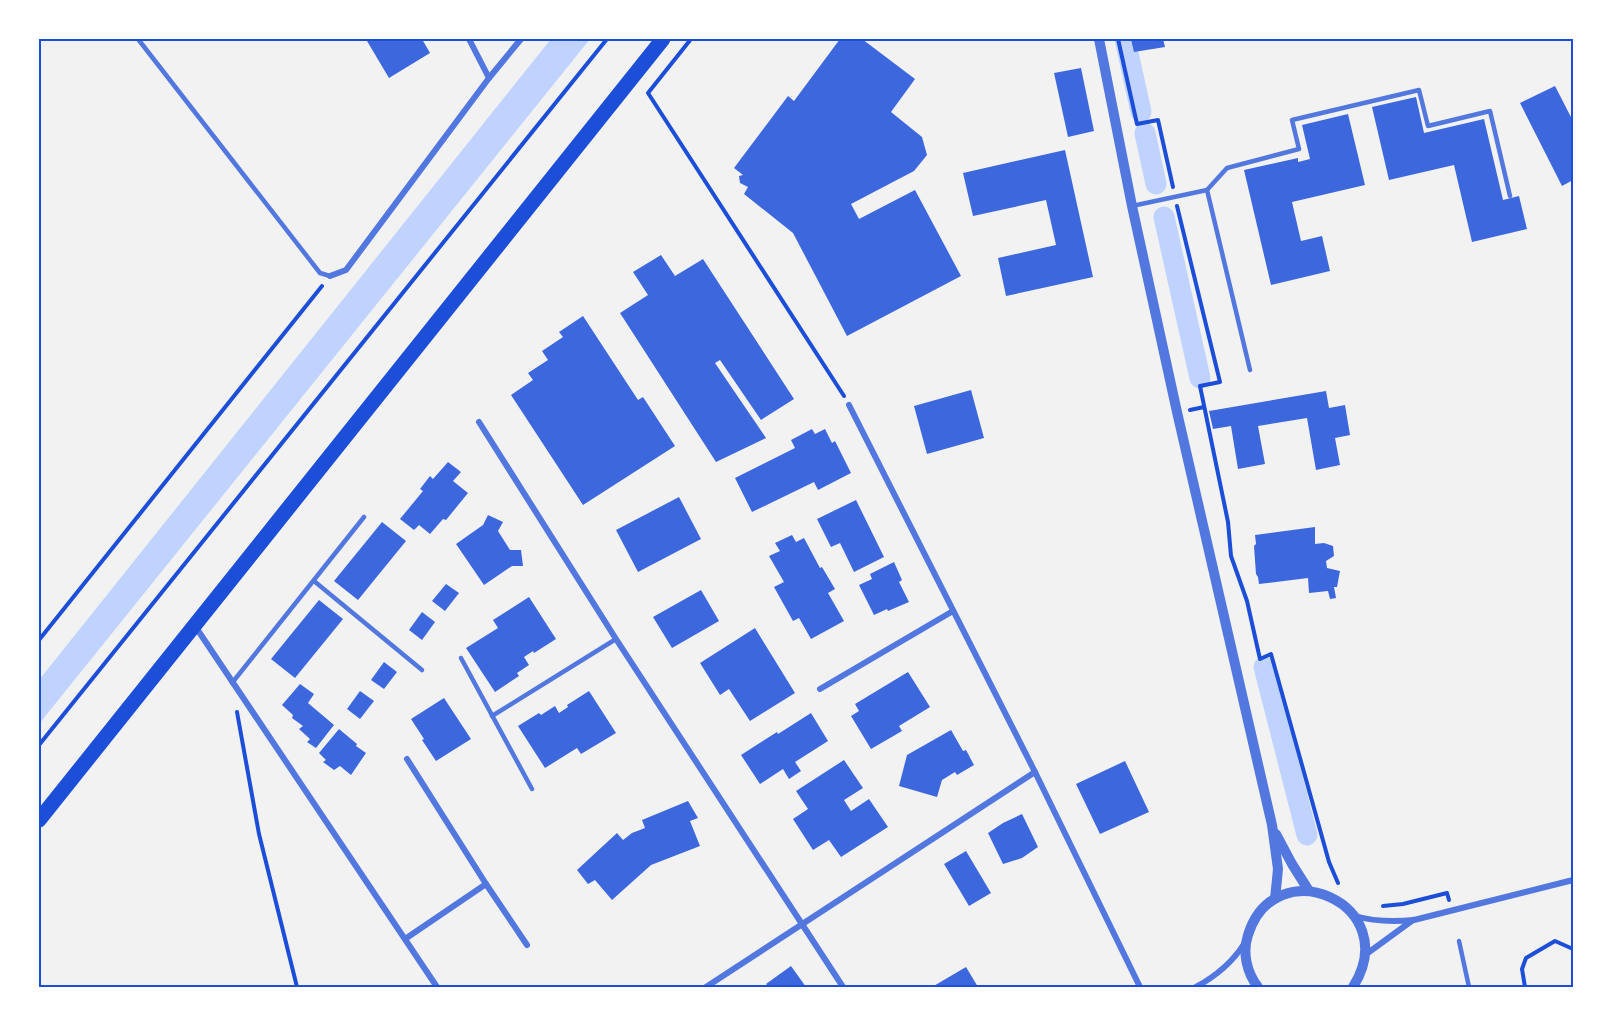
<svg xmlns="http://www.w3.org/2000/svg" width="1612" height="1026" font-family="Raleway,sans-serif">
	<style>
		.water { fill: #bfd3fe }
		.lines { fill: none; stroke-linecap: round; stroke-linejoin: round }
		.canal { stroke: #bfd3fe; stroke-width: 21 }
		.building { fill: #3d67dc }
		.path { stroke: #1d4ed8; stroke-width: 4 }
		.service { stroke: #5277de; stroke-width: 4.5 }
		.minor { stroke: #5277de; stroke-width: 6 }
		.tertiary { stroke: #5277de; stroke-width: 10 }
		.primary { stroke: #1d4ed8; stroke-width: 15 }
		.neatline { fill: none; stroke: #1d4ed8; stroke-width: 2 }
	</style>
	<rect width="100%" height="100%" fill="#f2f2f2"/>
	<polygon class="water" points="551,39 590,39 39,724 39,680"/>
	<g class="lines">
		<g class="canal">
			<polyline points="1125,39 1141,112"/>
			<polyline points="1145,133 1156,184"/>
			<polyline points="1164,217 1200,378"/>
			<polyline points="1264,667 1307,835"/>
		</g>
	</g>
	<g class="building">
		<polygon points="370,39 422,39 430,53 389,78 367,41"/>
		<polygon points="840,39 862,39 915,79 891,112 922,137 927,155 914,171 851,204 859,219 915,190 961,276 847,336 793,233 744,194 748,187 740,183 739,176 743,175 734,168 788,96 794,101"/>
		<polygon points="1131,39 1163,39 1165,47 1134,52"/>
		<polygon points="1081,68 1094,131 1068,137 1054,73"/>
		<polygon points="1555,86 1573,121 1573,180 1562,186 1520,103"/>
		<polygon points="1416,97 1424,133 1484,119 1503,200 1519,196 1527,229 1472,242 1454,165 1389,180 1372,107"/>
		<polygon points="1348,114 1365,185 1292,202 1301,241 1322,236 1330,271 1271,285 1244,170 1298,158 1298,162 1310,159 1302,125"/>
		<polygon points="1065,150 1093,277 1006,296 998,258 1056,245 1046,200 973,216 963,173"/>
		<polygon points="661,255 675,276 703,259 794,399 761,420 720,360 715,363 766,438 716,462 620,313 648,295 633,272"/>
		<polygon points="583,316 638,400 643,397 675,446 583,505 511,395 533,380 528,373 548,360 542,351 563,337 559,332"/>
		<polygon points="971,390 984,438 927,454 914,406"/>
		<polygon points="1326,391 1329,408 1345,405 1350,435 1335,438 1340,465 1316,470 1307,418 1258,426 1265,464 1238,469 1231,426 1213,429 1209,411"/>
		<polygon points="812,429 815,434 825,429 832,443 835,441 851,473 818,490 814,482 752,512 735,478 795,448 791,440"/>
		<polygon points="448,462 461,472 453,481 468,493 446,520 443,519 430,534 419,525 414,530 400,519 423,491 420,489 430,476 433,479"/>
		<polygon points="679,497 701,539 638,572 616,530"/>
		<polygon points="856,500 884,557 854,572 840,543 831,547 817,519"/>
		<polygon points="488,515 503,522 498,531 510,550 521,550 523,566 512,566 484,585 456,544 483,525"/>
		<polygon points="382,522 406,541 358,600 334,581"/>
		<polygon points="1315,527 1315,544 1324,543 1333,546 1334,556 1326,561 1327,568 1340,571 1337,587 1334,587 1336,598 1330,599 1328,591 1309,593 1308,578 1259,584 1258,577 1256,574 1254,546 1256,544 1255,535"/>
		<polygon points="792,535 796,542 804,538 820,568 822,567 835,589 828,593 844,621 811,639 799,618 793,621 774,587 784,582 769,556 780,551 775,543"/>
		<polygon points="894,562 902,580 899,582 909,602 888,611 887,609 874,615 859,585 872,579 870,574"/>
		<polygon points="446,584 459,593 445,611 432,601"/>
		<polygon points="701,590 719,621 672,648 653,617"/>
		<polygon points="529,597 556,639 534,653 533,651 524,657 529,665 517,673 519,676 495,692 466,648 498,628 493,620"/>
		<polygon points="319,600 343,619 295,678 271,659"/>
		<polygon points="422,612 435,622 422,640 409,630"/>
		<polygon points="755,628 795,693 750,721 729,689 720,695 700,663"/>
		<polygon points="384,662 397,672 384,689 371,680"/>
		<polygon points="908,672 930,707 899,726 902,731 871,749 851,716 859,711 855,704"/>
		<polygon points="300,684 314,694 308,703 334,725 316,748 307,742 310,739 299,729 303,726 292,718 293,715 282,705"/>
		<polygon points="360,691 374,701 360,719 347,709"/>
		<polygon points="589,691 616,733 581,754 577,748 545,768 518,726 539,713 541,715 555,706 559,713 568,707 567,705"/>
		<polygon points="444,698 471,739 436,761 422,740 424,739 411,719"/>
		<polygon points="811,713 828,741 795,762 801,771 789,779 783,769 760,784 741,755 777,732 778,734"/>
		<polygon points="339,729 357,744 356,746 366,753 351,775 340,766 334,770 323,762 326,760 319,753"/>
		<polygon points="951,730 963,751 966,750 974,765 957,775 955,772 942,780 937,797 899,786 907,755"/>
		<polygon points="844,760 863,788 844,800 851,811 869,799 888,827 841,857 829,840 813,850 793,819 808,809 796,791"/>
		<polygon points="1125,761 1149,812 1100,834 1076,784"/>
		<polygon points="688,801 698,818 690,821 700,846 651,865 612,900 595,880 588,884 577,870 617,833 623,840 632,833 645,828 642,820"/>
		<polygon points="1022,814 1038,847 1022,858 1003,864 988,833 1003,823"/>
		<polygon points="966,851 991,893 969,906 944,864"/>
		<polygon points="791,966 806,987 769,987 766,984"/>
		<polygon points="966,967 978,987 932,987"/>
	</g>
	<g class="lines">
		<g class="path">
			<polyline points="691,39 648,93 844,396"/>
			<polyline points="1118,39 1137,124 1158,120 1173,187"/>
			<polyline points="1177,206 1220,382 1200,386 1228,522 1231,556 1247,601 1260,659 1271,654 1329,862 1338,883"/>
			<polyline points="1190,410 1204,407"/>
			<polyline points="39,640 322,286"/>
			<polyline points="237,712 259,834 297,987"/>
			<polyline points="39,745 607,39"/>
			<polyline points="1383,906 1403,904 1447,893 1449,900"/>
			<polyline points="1525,987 1522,969 1526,958 1555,941 1573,949"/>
		</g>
		<g class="service">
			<polyline points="138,39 320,273 330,276"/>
			<polyline points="1207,190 1250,370"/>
			<polyline points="1132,206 1207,190 1227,168 1299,149 1292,120 1419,90 1428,126 1490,111 1510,196"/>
			<polyline points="314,581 422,670"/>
			<polyline points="461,658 532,789"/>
			<polyline points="232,683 364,517"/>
			<polyline points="492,716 616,639"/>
			<polyline points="1459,941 1469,987"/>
		</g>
		<g class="minor">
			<polyline points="469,39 489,78"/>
			<polyline points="330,276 346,270 489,78 521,39"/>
			<polyline points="849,405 1035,772 1140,987"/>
			<polyline points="479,422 616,639 843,987"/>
			<polyline points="195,626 437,987"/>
			<polyline points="820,689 953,611"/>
			<polyline points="407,759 486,884 527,945"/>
			<path d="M1355,916C1375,922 1393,922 1414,920L1573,880"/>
			<polyline points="405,939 486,884"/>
			<polyline points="1365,955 1413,920"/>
			<polyline points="706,987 1035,772"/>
			<path d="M1196,987C1216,976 1232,963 1244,944"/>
		</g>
		<g class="tertiary">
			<polyline points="1099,39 1132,206 1177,412 1272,825 1278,869 1275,899"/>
			<polyline points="1276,834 1292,864 1309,891"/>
			<path d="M1258,987C1247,973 1242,953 1248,935C1275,848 1405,904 1353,987"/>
		</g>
		<polyline class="primary" points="39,820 663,39"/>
	</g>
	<rect width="1612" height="1026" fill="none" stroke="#ffffff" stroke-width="81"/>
	<rect x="40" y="40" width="1532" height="946" class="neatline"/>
</svg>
